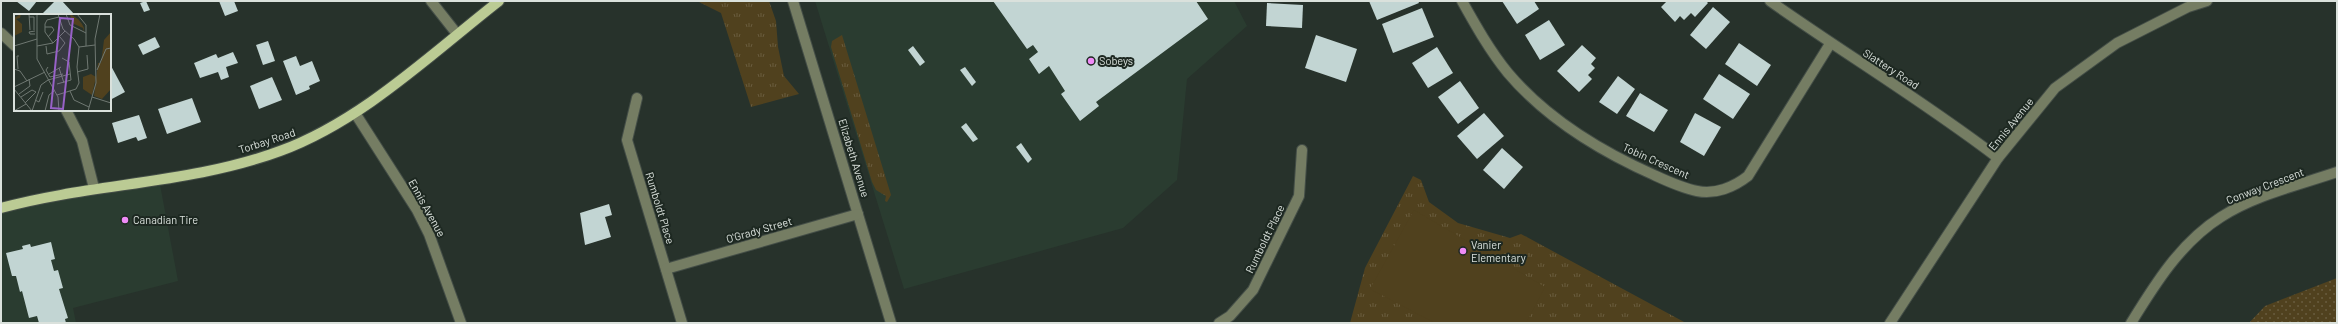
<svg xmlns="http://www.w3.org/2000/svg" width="2338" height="324" font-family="Barlow,sans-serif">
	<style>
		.built { fill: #2a3c30 }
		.grass { fill: url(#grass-tufts) }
		.park { fill: url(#park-dots) }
		.pitch { fill: #50411e }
		.building { fill: #c2d5d3 }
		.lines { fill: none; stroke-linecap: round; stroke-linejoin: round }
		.minor-casing { stroke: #444e47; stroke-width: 12 }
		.major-casing { stroke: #444e47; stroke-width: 12 }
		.minor { stroke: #757d63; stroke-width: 10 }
		.major { stroke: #bbcb94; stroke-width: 10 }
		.poi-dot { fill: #ef8bf7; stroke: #1d2821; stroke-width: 1.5 }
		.labels { text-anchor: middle; stroke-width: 4; stroke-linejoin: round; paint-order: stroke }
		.poi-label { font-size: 11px; fill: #dae1dc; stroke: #1d2821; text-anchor: start }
		.street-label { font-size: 11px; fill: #dae1dc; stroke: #1d2821 }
		.inset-road { fill: none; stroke: #6f7872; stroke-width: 1 }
		.view { fill: #9862c8; fill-opacity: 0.15; stroke: #9862c8; stroke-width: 2 }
		.inset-edge { fill: none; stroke: #dae1dc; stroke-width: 2 }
	</style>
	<defs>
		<pattern id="grass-tufts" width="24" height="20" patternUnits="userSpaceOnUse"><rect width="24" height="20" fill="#50411e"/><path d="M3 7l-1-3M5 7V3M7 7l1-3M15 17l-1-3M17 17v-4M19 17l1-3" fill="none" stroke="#695c3e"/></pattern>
		<pattern id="park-dots" width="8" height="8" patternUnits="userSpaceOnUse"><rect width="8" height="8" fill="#50411e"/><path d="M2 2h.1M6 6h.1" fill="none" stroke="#695c3e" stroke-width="1.8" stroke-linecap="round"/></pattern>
	</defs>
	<rect width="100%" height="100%" fill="#27322b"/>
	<g class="built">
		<polygon points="815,1 1234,1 1247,26 1187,79 1177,180 1123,228 904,289"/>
		<polygon points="159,179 178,281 73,308 76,323 1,323 1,208"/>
	</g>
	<g class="grass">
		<polygon points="697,1 769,1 776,21 778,47 784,76 799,94 751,107 721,13"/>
		<polygon points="842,35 891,195 887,202 885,201 886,196 876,190 872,182 831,47 832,41"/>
		<polygon points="1413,176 1421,180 1429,202 1458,223 1510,238 1521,234 1686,323 1350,323 1365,268"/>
	</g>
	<polygon class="park" points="2337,278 2337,323 2249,323 2265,306"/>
	<polygon class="pitch" points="1414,210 1545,287 1526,323 1435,323 1370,289"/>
	<g class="building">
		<polygon points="16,1 37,1 29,11"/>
		<polygon points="55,1 62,1 75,15 41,15"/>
		<polygon points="146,1 150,10 144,12 140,3"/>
		<polygon points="219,1 234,1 238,11 225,16"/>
		<polygon points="993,1 1196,1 1208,19 1096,102 1099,106 1080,121 1061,94 1065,91 1049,66 1039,74 1029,59 1038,52 1033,45 1027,49"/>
		<polygon points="1369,1 1418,1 1419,3 1377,20"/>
		<polygon points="1502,1 1534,1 1539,9 1517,24"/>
		<polygon points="1667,1 1706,1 1708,3 1695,17 1691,13 1684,20 1680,16 1675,22 1661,7"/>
		<polygon points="1267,3 1303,5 1302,28 1266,26"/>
		<polygon points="1713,7 1730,22 1706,49 1690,35"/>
		<polygon points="1422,8 1434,37 1393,53 1382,24"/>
		<polygon points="1549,20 1565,45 1540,60 1525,35"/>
		<polygon points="1316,35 1357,49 1346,82 1305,68"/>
		<polygon points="155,37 160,47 143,55 138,45"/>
		<polygon points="268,41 275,61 263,65 256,45"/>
		<polygon points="1739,43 1771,65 1757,86 1725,64"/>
		<polygon points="1582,45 1596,58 1591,64 1595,68 1588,75 1592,79 1579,92 1557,71"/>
		<polygon points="913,46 925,62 920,66 908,50"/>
		<polygon points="1437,47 1453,73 1428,88 1412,63"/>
		<polygon points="233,52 238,63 226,67 229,77 221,80 218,72 200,78 194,63 216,54 218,58"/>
		<polygon points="296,56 300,66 312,61 320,81 309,86 310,89 296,95 283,61"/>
		<polygon points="110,64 125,92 110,100"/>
		<polygon points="965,67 976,82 972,86 960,70"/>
		<polygon points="1719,74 1750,94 1733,119 1703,99"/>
		<polygon points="1618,76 1635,89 1617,114 1599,102"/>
		<polygon points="272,77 282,100 259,109 250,86"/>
		<polygon points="1460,81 1479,108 1458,124 1438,97"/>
		<polygon points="1640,93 1668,110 1654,132 1626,116"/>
		<polygon points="192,98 201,122 167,134 158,109"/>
		<polygon points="1484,113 1504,136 1477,159 1457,136"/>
		<polygon points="1695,113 1721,127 1704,156 1680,142"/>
		<polygon points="139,115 147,138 138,141 136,137 118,143 112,123"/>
		<polygon points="966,123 978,139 973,142 961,127"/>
		<polygon points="1021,143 1032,159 1028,163 1016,147"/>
		<polygon points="1502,148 1523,167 1504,189 1483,170"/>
		<polygon points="609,204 612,215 605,217 611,237 585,245 580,213"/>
		<polygon points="51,242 55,259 51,260 54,271 58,270 63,288 59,289 68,318 65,319 66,323 39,323 37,316 29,318 22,291 20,292 16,276 12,276 6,253 23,249 22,246 30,244 31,247"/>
	</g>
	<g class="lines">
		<g class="minor-casing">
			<g id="minor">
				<polyline points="431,1 457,34"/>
				<polyline points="793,1 891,323"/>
				<path d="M1462,1C1476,26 1490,51 1508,73C1547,119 1600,151 1654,175C1667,181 1682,188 1697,191C1715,195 1734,187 1748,176L1830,44"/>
				<path d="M1770,1C1845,54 1925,102 1998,158"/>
				<polyline points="1,33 15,46"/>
				<polyline points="637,98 627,140 682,323"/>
				<polyline points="66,110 82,141 94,188"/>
				<polyline points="355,113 417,210 429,234 461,323"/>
				<polyline points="666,269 858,214"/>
				<polyline points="1219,323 1230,316 1253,290 1299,196 1302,150"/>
				<polyline points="1890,323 1998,158 2055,88 2117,43 2188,7 2207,1"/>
				<path d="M2131,323C2155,284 2181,242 2221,217C2255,195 2299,185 2337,172"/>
			</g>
		</g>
		<g class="major-casing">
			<path id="major" d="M1,208C93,183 191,184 280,151C362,121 431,54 499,1"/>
		</g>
		<use href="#minor" class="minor"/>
		<use href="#major" class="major"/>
	</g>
	<g class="poi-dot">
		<circle cx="1091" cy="61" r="4"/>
		<circle cx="125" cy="220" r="4"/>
		<circle cx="1463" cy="251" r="4"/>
	</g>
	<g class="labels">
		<g class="poi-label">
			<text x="1099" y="65">Sobeys</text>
			<text x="133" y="224">Canadian Tire</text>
			<text x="1471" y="249">Vanier<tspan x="1471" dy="13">Elementary</tspan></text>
		</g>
		<g class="street-label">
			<text transform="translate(1891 69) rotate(33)" y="4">Slattery Road</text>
			<text transform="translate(2011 124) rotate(-51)" y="4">Ennis Avenue</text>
			<text transform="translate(267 141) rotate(-18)" y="4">Torbay Road</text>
			<text transform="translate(854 158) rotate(73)" y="4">Elizabeth Avenue</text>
			<text transform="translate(1656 161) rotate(24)" y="4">Tobin Crescent</text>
			<text transform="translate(2265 186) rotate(-21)" y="4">Conway Crescent</text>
			<text transform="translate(427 208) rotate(61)" y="4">Ennis Avenue</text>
			<text transform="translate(660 208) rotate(73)" y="4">Rumboldt Place</text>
			<text transform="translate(759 230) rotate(-16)" y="4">O'Grady Street</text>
			<text transform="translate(1265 239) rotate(-64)" y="4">Rumboldt Place</text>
		</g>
	</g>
	<g transform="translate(14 14)">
		<rect width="97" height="97" fill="#27322b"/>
		<path d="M7,0L6,4L2,5L8,10V18L0,22V4ZM97,18V75L88,85L80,82L84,49H87L90,26Z" fill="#50411e"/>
		<path d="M53,0H56L64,5L68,10L70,14L69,18V14L60,10L56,1ZM77,60L82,63L78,81L69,75V63Z" fill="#50411e"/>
		<path class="inset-road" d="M15,0L16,16M23,0V45L44,83L45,97M52,0L56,11L72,19M63,0L72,11V32M15,3H20V16M31,13H38L40,16L34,23M21,17L15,18L16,20H21M39,29L31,18V10L33,6L45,3M0,32L23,25M23,32L39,29L51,17M32,32L33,40L45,37L51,29L46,23M65,33L81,31M34,53L32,56L36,63L49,60M45,54L50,69M0,55L6,57L13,67M4,55L3,42H5M83,56L92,35L97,34M63,58L74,55L73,41M35,60L47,53M34,66L56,60M43,70L57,66L55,48L48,44M0,73L31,58M0,75L18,97M56,77L60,86L75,93M5,80L16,72L15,65M43,81L62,75L65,69L63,53L65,33L60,25L49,15L44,0M7,83L18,76L22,78L11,89M78,83L97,89M21,86L25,88L29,78M0,97L12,90M18,97L27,71L34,66M31,97L35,81L40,77M74,97L82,69L81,25L86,0"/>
		<path class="view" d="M46,4L59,5L49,95L37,94Z"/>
		<rect width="97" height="97" class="inset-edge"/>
	</g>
	<rect width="2338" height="324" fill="none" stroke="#dae1dc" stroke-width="4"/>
</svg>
